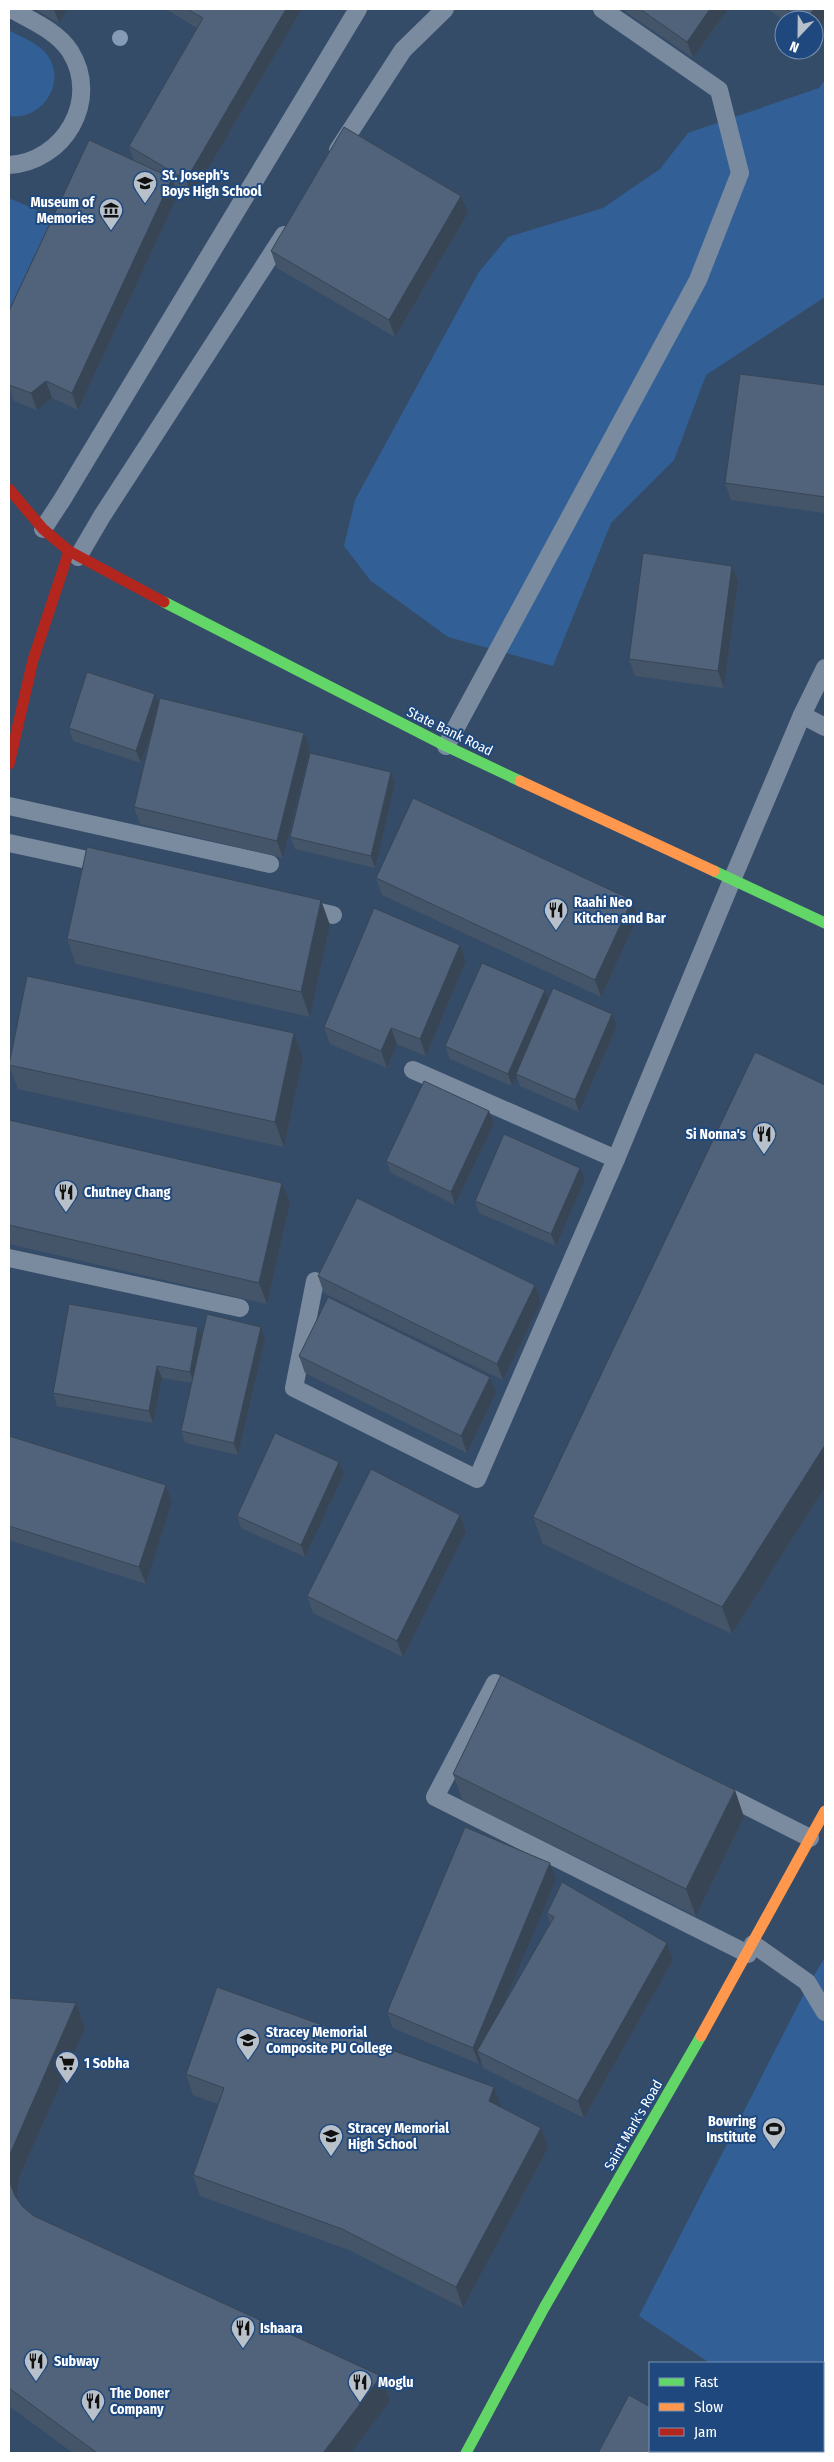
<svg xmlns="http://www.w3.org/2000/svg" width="834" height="2462" font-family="'Fira Sans Condensed',sans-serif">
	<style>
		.green { fill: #326096 }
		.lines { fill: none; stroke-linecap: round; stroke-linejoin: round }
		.lane { stroke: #7a8b9f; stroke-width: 18 }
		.fast { stroke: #63d668; stroke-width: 11 }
		.slow { stroke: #ff974d; stroke-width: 11 }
		.jam { stroke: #b3261e; stroke-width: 11 }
		.tree { fill: #859bb6 }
		.wall { fill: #455569 }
		.shaded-wall { fill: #384555 }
		.building { fill: #50637a; stroke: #384555 }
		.labels { text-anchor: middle; stroke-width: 4; stroke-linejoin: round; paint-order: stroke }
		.poi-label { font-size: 14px; font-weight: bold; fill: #fff; stroke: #1f497e; text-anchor: start }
		.street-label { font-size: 14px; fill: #fff; stroke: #1f497e }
	</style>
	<rect width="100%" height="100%" fill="#354c68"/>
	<g class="green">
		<path d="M9,30C22,38 39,43 48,56C67,84 41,121 9,116Z"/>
		<polygon points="825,80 825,297 706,375 674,460 611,523 553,666 448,637 371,581 344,546 355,500 479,272 508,237 603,208 660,169 688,133 819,88"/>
		<polygon points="9,198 53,217 9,310"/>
		<polygon points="825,1957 825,2453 774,2453 775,2451 823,2451 823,2363 710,2363 639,2316 809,1984"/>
	</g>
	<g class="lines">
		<g class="lane">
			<polyline points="338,150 403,50 445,9"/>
			<path d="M9,165C64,162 101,100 70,51C57,31 32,21 11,9"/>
			<polyline points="43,529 62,500 358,9"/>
			<polyline points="78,557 102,516 284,235"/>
			<polyline points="802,715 825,727"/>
			<polyline points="446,746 698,280 740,173 719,90 602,9"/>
			<polyline points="9,806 270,864"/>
			<polyline points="9,843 106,864"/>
			<polyline points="302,908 333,915"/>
			<polyline points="413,1070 616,1159"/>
			<polyline points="9,1258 240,1308"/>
			<polyline points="315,1281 294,1388 477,1479 616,1159 732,880 802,715 825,668"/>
			<polyline points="518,1694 495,1683 435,1797 748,1954"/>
			<polyline points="717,1791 810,1838"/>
			<polyline points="753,1944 807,1982 825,2012"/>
		</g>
		<g class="fast">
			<polyline points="164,602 446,746 520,781"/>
			<polyline points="714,871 825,923"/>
			<polyline points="466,2453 544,2308 701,2036"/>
		</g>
		<g class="slow">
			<polyline points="520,781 714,871"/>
			<polyline points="701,2036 825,1811"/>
		</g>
		<g class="jam">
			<polyline points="9,489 43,529 69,551 164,602"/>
			<polyline points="9,764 33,660 69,551"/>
		</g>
	</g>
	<circle class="tree" cx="120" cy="38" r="8"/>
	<g class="wall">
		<polygon points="35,9 67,9 59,23"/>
		<polygon points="166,9 302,9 192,196 175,186 178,195 78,410 52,398 37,410 14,401 9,387 9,311 134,161 129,146 197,28"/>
		<polygon points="625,9 728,9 693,58 626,12"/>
		<polygon points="768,9 825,9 825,17 814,34 814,20 784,20"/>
		<polygon points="468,213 395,337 277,268 271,251"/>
		<polygon points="825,385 825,513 731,500 725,483"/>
		<polygon points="738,582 724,688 635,676 629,659"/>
		<polygon points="159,704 310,749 283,858 140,824 134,807 155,718 141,763 73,741 69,728"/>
		<polygon points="395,784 375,868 295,849 290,837"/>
		<polygon points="376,878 632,900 638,917 601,997 382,895"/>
		<polygon points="330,925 310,1017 76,964 67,939"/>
		<polygon points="460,945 466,961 426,1056 397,1044 387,1068 330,1044 324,1027"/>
		<polygon points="545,990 548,1000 617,1026 579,1112 520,1086 517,1077 512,1086 450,1059 445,1046"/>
		<polygon points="294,1033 303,1058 284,1147 18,1089 9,1065"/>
		<polygon points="825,1085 825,1487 732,1634 543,1544 533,1517"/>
		<polygon points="489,1111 494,1124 455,1205 391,1173 386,1161"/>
		<polygon points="9,1120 290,1203 267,1304 9,1244"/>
		<polygon points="585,1180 556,1246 479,1213 475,1201"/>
		<polygon points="318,1276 535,1285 541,1302 503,1380 324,1293"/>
		<polygon points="198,1327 202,1338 265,1339 238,1455 185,1443 181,1431 192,1383 162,1378 153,1423 57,1406 53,1393"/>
		<polygon points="299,1356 490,1377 496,1393 467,1453 305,1373"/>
		<polygon points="9,1436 166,1485 172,1502 146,1584 9,1540"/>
		<polygon points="344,1474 305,1557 241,1528 237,1516"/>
		<polygon points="460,1515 466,1532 403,1657 313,1613 307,1596"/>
		<polygon points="453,1774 744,1817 696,1916 463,1801"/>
		<polygon points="556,1880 505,2002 550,1923 547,1913 667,1943 673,1960 584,2118 483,2068 481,2060 479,2064 393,2028 387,2012"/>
		<polygon points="9,1998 76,2003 85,2028 19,2178 17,2193 18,2200 23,2207 34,2216 381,2376 390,2401 351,2453 73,2453 9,2406"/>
		<polygon points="186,2074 501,2107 541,2128 548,2148 463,2308 349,2250 200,2196 193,2175 218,2104 193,2095"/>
	</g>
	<g class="shaded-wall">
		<polygon points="54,9 67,9 59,23"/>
		<polygon points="286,9 302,9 192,196 186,180"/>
		<polygon points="710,9 728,9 693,58 687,42"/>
		<polygon points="814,9 825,9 825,17 814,34 814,20 806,20"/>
		<polygon points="172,178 178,195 78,410 72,393"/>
		<polygon points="461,196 468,213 395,337 389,320"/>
		<polygon points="46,381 52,398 37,410 31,393"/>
		<polygon points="732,566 738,582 724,688 718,671"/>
		<polygon points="155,694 160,706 141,763 136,751"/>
		<polygon points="304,733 310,749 283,858 277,841"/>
		<polygon points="391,772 395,784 375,868 371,856"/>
		<polygon points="321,900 330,925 310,1017 301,992"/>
		<polygon points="632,900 638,917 601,997 595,980"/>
		<polygon points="460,945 466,961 426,1056 420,1039"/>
		<polygon points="545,990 549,1002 516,1074 517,1077 512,1086 508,1074"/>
		<polygon points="612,1014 617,1026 579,1112 575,1100"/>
		<polygon points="391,1028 397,1044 387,1068 381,1051"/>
		<polygon points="294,1033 303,1058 284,1147 275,1122"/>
		<polygon points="489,1111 494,1124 455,1205 451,1192"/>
		<polygon points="580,1168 585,1180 556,1246 551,1234"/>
		<polygon points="282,1183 290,1203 267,1304 259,1283"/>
		<polygon points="535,1285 541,1302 503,1380 497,1364"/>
		<polygon points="198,1327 203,1339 194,1384 190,1372"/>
		<polygon points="261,1327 265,1339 238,1455 234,1443"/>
		<polygon points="157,1366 162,1378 153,1423 149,1411"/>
		<polygon points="490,1377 496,1393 467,1453 461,1436"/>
		<polygon points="825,1445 825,1487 732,1634 722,1607"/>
		<polygon points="339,1462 344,1474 305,1557 301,1545"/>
		<polygon points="166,1485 172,1502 146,1584 139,1567"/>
		<polygon points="460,1515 466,1532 403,1657 397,1641"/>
		<polygon points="735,1790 744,1817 696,1916 686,1889"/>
		<polygon points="550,1863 556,1880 483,2054 477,2051 481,2060 479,2064 473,2048"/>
		<polygon points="667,1943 673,1960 584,2118 578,2101"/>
		<polygon points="76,2003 85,2028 19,2178 17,2193 19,2207 10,2183 9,2162 10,2154"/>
		<polygon points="494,2087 501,2107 489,2101"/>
		<polygon points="541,2128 548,2148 463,2308 456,2287"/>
		<polygon points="381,2376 390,2401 351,2453 323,2453"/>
		<polygon points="706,2451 712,2451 710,2453 704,2453"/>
	</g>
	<g class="building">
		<polygon points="187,9 286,9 186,180 129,146 203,18"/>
		<polygon points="640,9 710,9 687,42"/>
		<polygon points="786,9 814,9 806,20 803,20"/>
		<polygon points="344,127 461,196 389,320 271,251"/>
		<polygon points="89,140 172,178 72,393 46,381 31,393 9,385 9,311"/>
		<polygon points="740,374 825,385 825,497 725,483"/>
		<polygon points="643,553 732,566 718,671 629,659"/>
		<polygon points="87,672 155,694 136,751 69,728"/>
		<polygon points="160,698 304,733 277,841 134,807"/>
		<polygon points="310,753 391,772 371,856 290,837"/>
		<polygon points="413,798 632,900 595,980 376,878"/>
		<polygon points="87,847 321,900 301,992 67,939"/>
		<polygon points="374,908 460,945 420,1039 391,1028 381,1051 324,1027"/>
		<polygon points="482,963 545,990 508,1074 445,1046"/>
		<polygon points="27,976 294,1033 275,1122 9,1065"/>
		<polygon points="553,988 612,1014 575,1100 516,1074"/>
		<polygon points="755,1052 825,1085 825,1445 722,1607 533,1517"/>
		<polygon points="424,1081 489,1111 451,1192 386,1161"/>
		<polygon points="9,1120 282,1183 259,1283 9,1225"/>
		<polygon points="504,1134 580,1168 551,1234 475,1201"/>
		<polygon points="357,1198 535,1285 497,1364 318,1276"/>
		<polygon points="328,1297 490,1377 461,1436 299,1356"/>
		<polygon points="69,1304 198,1327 190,1372 157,1366 149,1411 53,1393"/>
		<polygon points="207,1314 261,1327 234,1443 181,1431"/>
		<polygon points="275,1433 339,1462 301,1545 237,1516"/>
		<polygon points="9,1436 166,1485 139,1567 9,1526"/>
		<polygon points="371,1469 460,1515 397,1641 307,1596"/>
		<polygon points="501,1675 735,1790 686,1889 453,1774"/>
		<polygon points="465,1827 550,1863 473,2048 387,2012"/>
		<polygon points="562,1882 667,1943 578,2101 477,2051 554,1917 547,1913"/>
		<polygon points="217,1987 494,2087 489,2101 541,2128 456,2287 342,2229 193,2175 224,2088 186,2074"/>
		<polygon points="9,1998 76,2003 10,2154 9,2162"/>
		<polygon points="9,2176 10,2183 15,2196 23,2207 34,2216 381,2376 323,2453 97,2453 9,2388"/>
		<polygon points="629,2395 650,2407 650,2451 706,2451 704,2453 598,2453"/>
	</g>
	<defs>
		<g id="school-pin" transform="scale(1.25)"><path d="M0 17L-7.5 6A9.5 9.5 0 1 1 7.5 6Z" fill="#b8c0ca" stroke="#1f497e"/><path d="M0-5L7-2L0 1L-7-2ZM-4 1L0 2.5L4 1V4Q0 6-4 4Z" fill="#111"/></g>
		<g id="museum-pin" transform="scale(1.25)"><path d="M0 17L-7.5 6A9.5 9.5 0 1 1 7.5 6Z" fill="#b8c0ca" stroke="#1f497e"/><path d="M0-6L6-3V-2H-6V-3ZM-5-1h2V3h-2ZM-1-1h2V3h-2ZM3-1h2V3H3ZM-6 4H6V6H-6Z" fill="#111"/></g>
		<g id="restaurant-pin" transform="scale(1.25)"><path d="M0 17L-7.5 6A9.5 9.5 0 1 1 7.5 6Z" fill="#b8c0ca" stroke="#1f497e"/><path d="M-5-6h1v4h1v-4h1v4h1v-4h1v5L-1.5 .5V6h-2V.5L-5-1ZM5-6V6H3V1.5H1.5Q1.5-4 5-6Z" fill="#111"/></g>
		<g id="university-pin" transform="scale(1.25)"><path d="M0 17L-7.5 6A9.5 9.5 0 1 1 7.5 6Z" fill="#b8c0ca" stroke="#1f497e"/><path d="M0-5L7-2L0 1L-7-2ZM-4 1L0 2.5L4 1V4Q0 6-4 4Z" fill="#111"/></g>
		<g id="supermarket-pin" transform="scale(1.25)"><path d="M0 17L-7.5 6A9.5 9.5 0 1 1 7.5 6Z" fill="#b8c0ca" stroke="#1f497e"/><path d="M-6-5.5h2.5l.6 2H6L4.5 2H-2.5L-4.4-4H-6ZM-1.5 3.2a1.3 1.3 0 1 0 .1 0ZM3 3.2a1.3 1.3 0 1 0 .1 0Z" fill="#111"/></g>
		<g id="stadium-pin" transform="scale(1.25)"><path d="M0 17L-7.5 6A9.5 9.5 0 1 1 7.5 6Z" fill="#b8c0ca" stroke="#1f497e"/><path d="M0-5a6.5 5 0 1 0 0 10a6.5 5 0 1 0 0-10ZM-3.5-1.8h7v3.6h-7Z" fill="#111"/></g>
	</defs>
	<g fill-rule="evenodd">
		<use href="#school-pin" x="145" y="183"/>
		<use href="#museum-pin" x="111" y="210"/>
		<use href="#restaurant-pin" x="556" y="910"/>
		<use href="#restaurant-pin" x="764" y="1134"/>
		<use href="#restaurant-pin" x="66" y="1192"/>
		<use href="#university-pin" x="248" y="2040"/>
		<use href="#supermarket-pin" x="67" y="2063"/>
		<use href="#stadium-pin" x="774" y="2129"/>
		<use href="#school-pin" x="331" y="2136"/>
		<use href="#restaurant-pin" x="243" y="2328"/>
		<use href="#restaurant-pin" x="36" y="2361"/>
		<use href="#restaurant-pin" x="360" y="2382"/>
		<use href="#restaurant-pin" x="93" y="2401"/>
	</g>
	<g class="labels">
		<g class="poi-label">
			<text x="162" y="180">St. Joseph's<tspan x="162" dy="16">Boys High School</tspan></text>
			<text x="94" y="207" text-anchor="end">Museum of<tspan x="94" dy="16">Memories</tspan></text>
			<text x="574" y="907">Raahi Neo<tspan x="574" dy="16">Kitchen and Bar</tspan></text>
			<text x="746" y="1139" text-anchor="end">Si Nonna's</text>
			<text x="84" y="1197">Chutney Chang</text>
			<text x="266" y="2037">Stracey Memorial<tspan x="266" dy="16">Composite PU College</tspan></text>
			<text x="84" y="2068">1 Sobha</text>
			<text x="756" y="2126" text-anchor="end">Bowring<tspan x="756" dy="16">Institute</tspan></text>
			<text x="348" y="2133">Stracey Memorial<tspan x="348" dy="16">High School</tspan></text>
			<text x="260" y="2333">Ishaara</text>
			<text x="54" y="2366">Subway</text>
			<text x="378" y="2387">Moglu</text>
			<text x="110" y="2398">The Doner<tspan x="110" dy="16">Company</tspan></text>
		</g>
		<g class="street-label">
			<text transform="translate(450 731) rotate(26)" y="5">State Bank Road</text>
			<text transform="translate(633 2125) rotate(-60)" y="5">Saint Mark's Road</text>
		</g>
	</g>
	<rect width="834" height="2462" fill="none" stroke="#ffffff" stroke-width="20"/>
	<rect x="649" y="2362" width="175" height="90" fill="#1f497e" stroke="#7992b2"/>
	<rect x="659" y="2378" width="25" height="8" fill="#63d668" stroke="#7992b2"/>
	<text x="694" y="2387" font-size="15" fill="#ffffff">Fast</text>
	<rect x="659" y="2403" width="25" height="8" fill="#ff974d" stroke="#7992b2"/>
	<text x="694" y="2412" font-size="15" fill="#ffffff">Slow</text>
	<rect x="659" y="2428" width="25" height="8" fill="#b3261e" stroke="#7992b2"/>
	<text x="694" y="2437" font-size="15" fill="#ffffff">Jam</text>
	<g transform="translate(799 35) rotate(202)"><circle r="24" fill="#1f497e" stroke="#7992b2"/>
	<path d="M0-4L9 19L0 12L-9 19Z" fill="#b8c0ca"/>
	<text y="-8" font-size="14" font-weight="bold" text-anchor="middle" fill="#ffffff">N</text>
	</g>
</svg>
